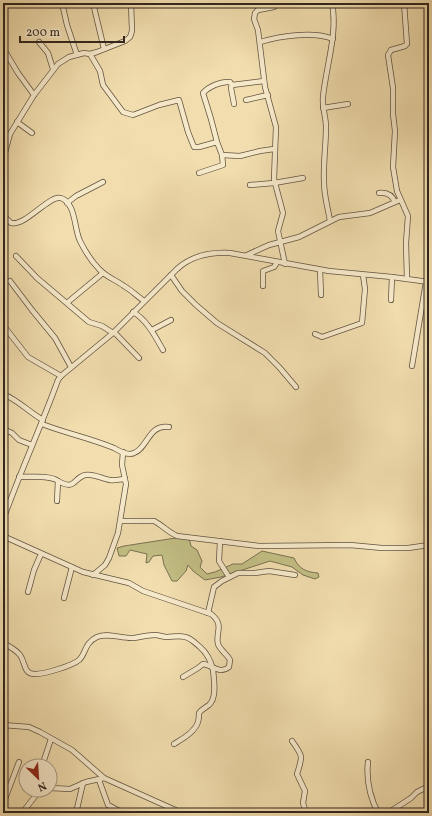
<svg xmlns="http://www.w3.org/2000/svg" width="432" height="816" font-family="Vollkorn,serif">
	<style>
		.green { fill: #c2bf85; stroke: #7a7252 }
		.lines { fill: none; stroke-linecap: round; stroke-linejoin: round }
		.minor-casing { stroke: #615442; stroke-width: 6 }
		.minor { stroke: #f6e9ca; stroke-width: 4.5 }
	</style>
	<rect width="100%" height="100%" fill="#f1ddae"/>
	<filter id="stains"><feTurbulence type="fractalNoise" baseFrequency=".005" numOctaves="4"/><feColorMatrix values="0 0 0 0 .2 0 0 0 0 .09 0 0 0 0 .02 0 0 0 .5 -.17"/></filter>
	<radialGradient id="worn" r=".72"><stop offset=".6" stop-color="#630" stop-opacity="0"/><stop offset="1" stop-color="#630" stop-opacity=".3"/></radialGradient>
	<path class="green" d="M182,537L189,538L191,546L197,550L202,561L200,567L207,574L215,572L233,564H242L262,551L294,558C299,569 306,572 318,573L319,577L315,579L303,575L292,567L270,561L221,577L205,580L193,571L188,565L186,571L177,581H172L164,565L162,555L153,556L149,562L146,563L147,554L130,550L126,556H119L117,548L124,546Z"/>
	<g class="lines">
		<g class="minor-casing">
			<g id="minor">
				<polyline points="62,3 67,25 77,55"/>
				<polyline points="93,3 104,49"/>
				<polyline points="260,3 260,8 255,13 254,19 258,30 265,87 276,127 274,179 283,213 278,231 285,264"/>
				<polyline points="404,3 407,44 405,46 391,50 388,55 393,88 393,114 395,131 393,167 397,191 408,216 406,243 407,279"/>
				<polyline points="258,10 274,7"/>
				<polyline points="39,42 48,53 53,69"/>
				<path d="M260,42C280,36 313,31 333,39"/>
				<polyline points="3,48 18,73 34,95"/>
				<polyline points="90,54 100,71 103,85 123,112 133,115 159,105 179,100 188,132 194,147 199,147 217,142 222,155 240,156 260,151 274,149"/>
				<polyline points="246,100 268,95"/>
				<polyline points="234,104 231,88 232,85 264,81"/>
				<polyline points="323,108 348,104"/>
				<polyline points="17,122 32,133"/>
				<path d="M217,142L211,119L203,93C208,87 221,81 230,82L232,85"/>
				<polyline points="3,160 10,134 34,95 58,64 69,57 84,53 90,54 97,52 125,41 130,37 132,31 131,3"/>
				<polyline points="199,173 223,165 222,155"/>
				<polyline points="250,185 274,183 303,178"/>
				<path d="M379,193C387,192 392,195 395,202"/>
				<polyline points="67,203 76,196 103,182"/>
				<path d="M3,215L11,223C25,227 50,194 61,198C76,203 74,229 80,241C85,251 91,261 99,269C106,277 116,280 124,286C131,290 137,296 144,301"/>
				<path d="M330,221C328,208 324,196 324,182C323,164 326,145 326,127C326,117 322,107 323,97C326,66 338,34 332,3"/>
				<polyline points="247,255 269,245 299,237 339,217 370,213 400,200"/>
				<polyline points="16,256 37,278 89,322 102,326 113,333"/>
				<polyline points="320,270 321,295"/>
				<polyline points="171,275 182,291 196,305 217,323 265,353 279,367 296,387"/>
				<polyline points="10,281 32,310 55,338 71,367"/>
				<polyline points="263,286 263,271 274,267 276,264 276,262"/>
				<polyline points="391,300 392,277"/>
				<polyline points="68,302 103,273"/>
				<path d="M133,312C147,320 155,336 163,350"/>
				<polyline points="3,325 28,357 61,376"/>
				<polyline points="152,330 171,320"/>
				<polyline points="114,332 139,358"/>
				<polyline points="315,334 322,337 362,323 365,289 363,275"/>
				<polyline points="412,366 426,282"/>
				<path d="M3,394C18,400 29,412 43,420"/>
				<path d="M42,424C65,433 90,438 114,448C119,451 128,456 134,453C148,448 148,424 169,427"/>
				<polyline points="3,429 12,433 19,440 32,445"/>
				<path d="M19,477C29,477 51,475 58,481L57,501"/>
				<path d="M58,481C76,491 73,478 85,475C93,473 102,479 110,480C115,481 120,479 125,479"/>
				<path d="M3,520C20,472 41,427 58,380L61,376L113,333L177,269C191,256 210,252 230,253L329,271L392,277L429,282"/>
				<path d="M121,521H154C162,525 168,532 177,536L259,546L350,545L382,548H408L429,545"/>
				<polyline points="429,527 427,536 429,542"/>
				<path d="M3,536L83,572L129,583L143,591L211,614C225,625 215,633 218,644C220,650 227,654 230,660L229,667C219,675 213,665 203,664L198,668L183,677"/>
				<polyline points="220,541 219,561 229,577"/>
				<polyline points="93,575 105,565 109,558 118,533 126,484 122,465 123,452"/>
				<polyline points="28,592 34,570 41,554"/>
				<polyline points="64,598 72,567"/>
				<polyline points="208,613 214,587 222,581 238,573 255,573 269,571 295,575"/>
				<path d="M3,643C9,646 16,650 20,655C26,663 23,675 36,674C44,674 72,666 79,660C86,654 84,643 97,637C108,632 122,639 134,638C141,637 147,635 155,635C159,635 163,637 167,637C173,637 179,635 185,637C191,638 195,643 200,647C207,653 211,661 213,670C214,680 217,698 209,705C205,708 202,709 199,713C199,716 199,719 198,722C195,732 182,739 174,744"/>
				<polyline points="3,725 29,727 40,732 72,750 104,778 182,813"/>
				<path d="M292,741C303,756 303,756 297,774L305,791L303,803L306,813"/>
				<path d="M368,762C366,780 370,797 378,813"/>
				<polyline points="42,766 51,739"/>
				<polyline points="99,780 108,805 123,813"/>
				<polyline points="50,788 70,789 86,782 104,778"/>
				<polyline points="3,804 19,762"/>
				<polyline points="22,813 40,790"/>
				<polyline points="76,813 83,783"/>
				<polyline points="388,813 411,798 417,792 429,786"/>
			</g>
		</g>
		<use href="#minor" class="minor"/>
	</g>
	<rect width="432" height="816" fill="none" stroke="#f1ddae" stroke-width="16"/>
	<rect x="4" y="4" width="424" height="808" fill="none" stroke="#31261e" stroke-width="2"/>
	<rect x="8" y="8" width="416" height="800" fill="none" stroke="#31261e"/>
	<g transform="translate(38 778) rotate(155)"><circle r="19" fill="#f6e9ca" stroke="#a79b85"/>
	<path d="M0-3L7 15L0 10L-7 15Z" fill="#8f2418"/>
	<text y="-6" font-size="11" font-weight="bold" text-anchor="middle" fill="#31261e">N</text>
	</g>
	<path d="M20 36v6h104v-6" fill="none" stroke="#31261e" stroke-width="2"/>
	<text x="26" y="36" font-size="12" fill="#31261e" stroke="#f6e9ca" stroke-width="3" paint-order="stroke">200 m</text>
	<rect width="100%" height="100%" filter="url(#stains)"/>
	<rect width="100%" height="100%" fill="url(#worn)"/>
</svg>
